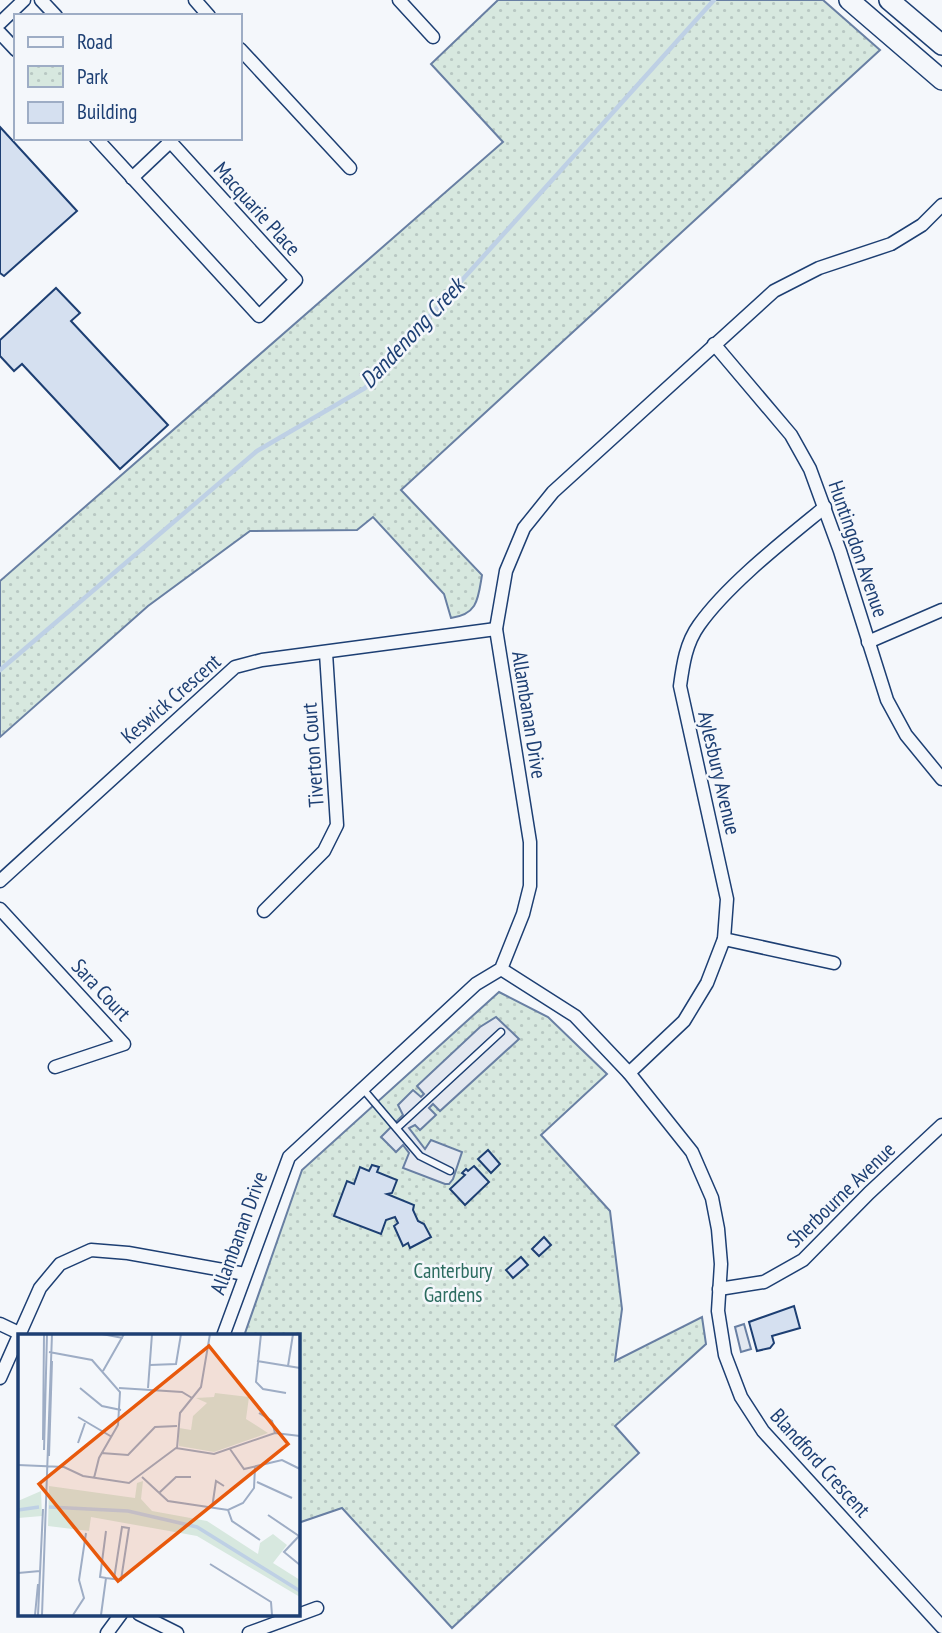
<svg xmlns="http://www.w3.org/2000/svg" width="942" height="1633" font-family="'PT Sans Narrow',sans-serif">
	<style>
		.park { fill: url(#park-dots); stroke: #687fa3; stroke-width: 2 }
		.parking { fill: #e3e8f0; stroke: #687fa3; stroke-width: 2 }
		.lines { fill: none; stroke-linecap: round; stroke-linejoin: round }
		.stream { stroke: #bed0e5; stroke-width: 4.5 }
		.building { fill: #d5e0f0; stroke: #1d3f73; stroke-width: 2 }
		.lane-casing { stroke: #1d3f73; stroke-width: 9 }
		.street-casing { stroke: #1d3f73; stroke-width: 15 }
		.primary-casing { stroke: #1d3f73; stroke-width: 22 }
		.lane { stroke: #f4f7fb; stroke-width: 6 }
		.street { stroke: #f4f7fb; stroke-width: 12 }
		.primary { stroke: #f4f7fb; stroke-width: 19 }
		.labels { text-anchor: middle; stroke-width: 5; stroke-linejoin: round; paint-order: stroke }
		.street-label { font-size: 21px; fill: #1d3f73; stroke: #f4f7fb }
		.park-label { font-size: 21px; fill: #2c6c60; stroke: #f4f7fb }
		.water-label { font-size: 23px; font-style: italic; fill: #1d3f73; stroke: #f4f7fb }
		.inset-river { fill: none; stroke: #bed0e5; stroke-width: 3.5 }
		.inset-road { fill: none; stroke: #9eadc5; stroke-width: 2 }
		.view { fill: #e8590c; fill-opacity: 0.15; stroke: #e8590c; stroke-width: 3.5 }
		.inset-edge { fill: none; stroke: #1d3f73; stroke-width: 3.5 }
	</style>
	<defs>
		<pattern id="park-dots" width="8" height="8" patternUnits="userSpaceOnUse" patternTransform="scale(1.75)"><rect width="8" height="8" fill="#d7e8df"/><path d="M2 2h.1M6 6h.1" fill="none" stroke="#b8c8c3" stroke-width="1.8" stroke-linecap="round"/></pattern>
	</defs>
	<rect width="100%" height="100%" fill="#f4f7fb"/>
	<g class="park">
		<path d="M498,0H823L880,50L401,490L482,575C478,599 478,614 451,618L444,594L373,517L357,530L250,531L148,606L0,737V581L503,142L431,64Z"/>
		<polygon points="499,992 548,1017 607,1074 541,1135 610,1211 622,1309 615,1361 702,1317 706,1344 615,1426 639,1453 452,1628 342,1508 298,1523 298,1336 244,1336 302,1170"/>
	</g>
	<g class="parking">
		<polygon points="496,1017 519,1039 440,1111 433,1104 429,1108 436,1115 420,1130 415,1125 409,1128 425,1149 431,1140 462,1152 453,1179 449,1184 445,1184 403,1168 409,1153 403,1145 396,1152 381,1137 403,1115 398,1105 413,1090 421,1097 424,1094 417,1086 480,1027"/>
		<polygon points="744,1324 751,1349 741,1352 735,1327"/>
	</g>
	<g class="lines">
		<polyline class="stream" points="0,670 257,451 365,388 714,0"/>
	</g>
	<g class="building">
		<polygon points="0,127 77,211 4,276 0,273"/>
		<polygon points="56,288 80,313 71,321 168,425 120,469 22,364 14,371 0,356 0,340"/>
		<polygon points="488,1150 500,1164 491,1173 478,1159"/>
		<polygon points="372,1165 379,1167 377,1172 397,1180 392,1193 387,1194 414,1205 413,1210 418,1221 424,1224 431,1237 410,1248 408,1243 403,1246 394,1226 398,1223 395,1217 386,1220 381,1234 334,1216 347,1181 354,1184 360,1167 369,1171"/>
		<polygon points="474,1166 489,1182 465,1205 450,1189 465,1175 462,1173 466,1169 468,1171"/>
		<polygon points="544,1237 551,1245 539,1256 532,1249"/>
		<polygon points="521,1257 528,1265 513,1278 506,1270"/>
		<polygon points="794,1306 800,1328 772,1336 774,1343 770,1348 757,1351 749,1322"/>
	</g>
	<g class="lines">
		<g class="lane-casing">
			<g id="lane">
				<polyline points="363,1089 420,1156 450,1171"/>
				<polyline points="397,1128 501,1032"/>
			</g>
		</g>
		<g class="street-casing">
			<g id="street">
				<polyline points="41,0 56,16"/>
				<polyline points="195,0 209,16"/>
				<polyline points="399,0 433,37"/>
				<polyline points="0,23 24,0"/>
				<polyline points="0,33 16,50"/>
				<polyline points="240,49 350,168"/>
				<polyline points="96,138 259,316 296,280 167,138"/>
				<polyline points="132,178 170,142"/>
				<polyline points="714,344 791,435 810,469 840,551 887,700 906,735 942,779"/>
				<polyline points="868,642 942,610"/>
				<polyline points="0,881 235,667 262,660 496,629"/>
				<polyline points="0,909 124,1044 55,1067"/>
				<polyline points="264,911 324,851 337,825 326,653"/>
				<polyline points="724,939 834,963"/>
				<polyline points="501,969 575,1016 629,1073 692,1152 712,1198 718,1229 721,1264 718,1311 725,1355 741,1397 763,1431 942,1627"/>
				<path d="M629,1073L684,1021L707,983L724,939L727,899L680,686C683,664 686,643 699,625C728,584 786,539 825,507"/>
				<polyline points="719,1289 764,1282 803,1260 869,1193 942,1125"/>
				<polyline points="0,1324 19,1333"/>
				<polyline points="223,1336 289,1157 476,984 501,969 523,914 530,886 530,842 496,629 506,571 524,528 553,492 774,291 819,268 891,244 922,225 942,205"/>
				<polyline points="0,1378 40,1288 60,1264 91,1250 128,1253 245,1274"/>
				<polyline points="139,1614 177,1633"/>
				<polyline points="107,1633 121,1614"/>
				<polyline points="249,1633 317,1608"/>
			</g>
		</g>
		<g class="primary-casing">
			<g id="primary">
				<polyline points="849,0 942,80"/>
				<polyline points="889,0 942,45"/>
			</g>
		</g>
		<use href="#lane" class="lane"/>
		<use href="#street" class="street"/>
		<use href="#primary" class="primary"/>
	</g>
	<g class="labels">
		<g class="street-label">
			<text transform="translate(257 209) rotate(48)" y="7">Macquarie Place</text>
			<text transform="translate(858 549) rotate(71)" y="7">Huntingdon Avenue</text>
			<text transform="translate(171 699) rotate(-41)" y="7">Keswick Crescent</text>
			<text transform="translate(529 715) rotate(81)" y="7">Allambanan Drive</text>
			<text transform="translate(313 755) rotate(-94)" y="7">Tiverton Court</text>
			<text transform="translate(719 773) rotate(77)" y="7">Aylesbury Avenue</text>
			<text transform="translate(101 990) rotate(47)" y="7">Sara Court</text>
			<text transform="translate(841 1195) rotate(-44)" y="7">Sherbourne Avenue</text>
			<text transform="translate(239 1233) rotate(-70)" y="7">Allambanan Drive</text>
			<text transform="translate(820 1463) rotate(48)" y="7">Blandford Crescent</text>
		</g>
		<g class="park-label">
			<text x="453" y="1278">Canterbury<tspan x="453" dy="24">Gardens</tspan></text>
		</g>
		<g class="water-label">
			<text transform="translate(412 333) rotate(-47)" y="8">Dandenong Creek</text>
		</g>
	</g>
	<g transform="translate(18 1334)">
		<rect width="282" height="282" fill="#f4f7fb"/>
		<path d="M197,59L231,63L228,85L250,99L196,118L161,112V94L173,96L175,82L189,69L178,64L196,63ZM125,147L123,165L134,177L189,187L240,220L242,209L255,200L269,211L255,229L282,246V263L179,202L73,183L71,197L30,192L31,152L117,164L119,149ZM23,157L24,182L0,184V167Z" fill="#d7e8df"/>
		<path class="inset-river" d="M31,173L110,177L179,193L282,257M0,176L21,173"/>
		<path class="inset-road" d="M84,0L105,4M243,0L238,48L245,55L268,59M31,18L74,26L102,58L100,91L81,124L76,144M239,27L282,34M132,31L158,30L163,0M270,32L275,0M85,37L106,0M62,54L84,72L103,76M101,54L164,58L174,64M130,54L134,0M241,79L254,87L257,99M60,83L94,103M25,106L26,0M60,109L67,89M159,114L162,79L183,53L192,0M212,115L226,135L264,126L282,135M26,116L29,0M83,119L110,121L137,93L159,92M31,122L34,27M0,131L46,133L65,142L111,149L158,114L196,120L257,99L282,102M124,143L150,167L210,176L225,169L236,154L237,133M239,148L274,164M141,159L158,143H173M194,174L198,147L206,152M210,176L214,187L242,206M250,181L281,202M282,201L266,218L282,231M192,230L253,268L254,281M0,239L22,237M88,244L82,243L88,197M17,281L20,250M20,281L25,175M24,281L34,0M55,281L66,264L61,246L68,199M83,281L88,244L96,245L103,246L111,194L104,193L96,245"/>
		<path class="view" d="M191,12L270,110L100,247L21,150Z"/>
		<rect width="282" height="282" class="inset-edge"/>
	</g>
	<rect x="14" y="14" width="228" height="126" fill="#f4f7fb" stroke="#9eadc5" stroke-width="2"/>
	<rect x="28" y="37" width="35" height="10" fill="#f4f7fb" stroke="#9eadc5" stroke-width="2"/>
	<text x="77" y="49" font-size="21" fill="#1d3f73">Road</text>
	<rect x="28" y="66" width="35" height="21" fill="url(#park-dots)" stroke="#9eadc5" stroke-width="2"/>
	<text x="77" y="84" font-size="21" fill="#1d3f73">Park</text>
	<rect x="28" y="102" width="35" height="21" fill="#d5e0f0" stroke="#9eadc5" stroke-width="2"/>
	<text x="77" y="119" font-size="21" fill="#1d3f73">Building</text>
</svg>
